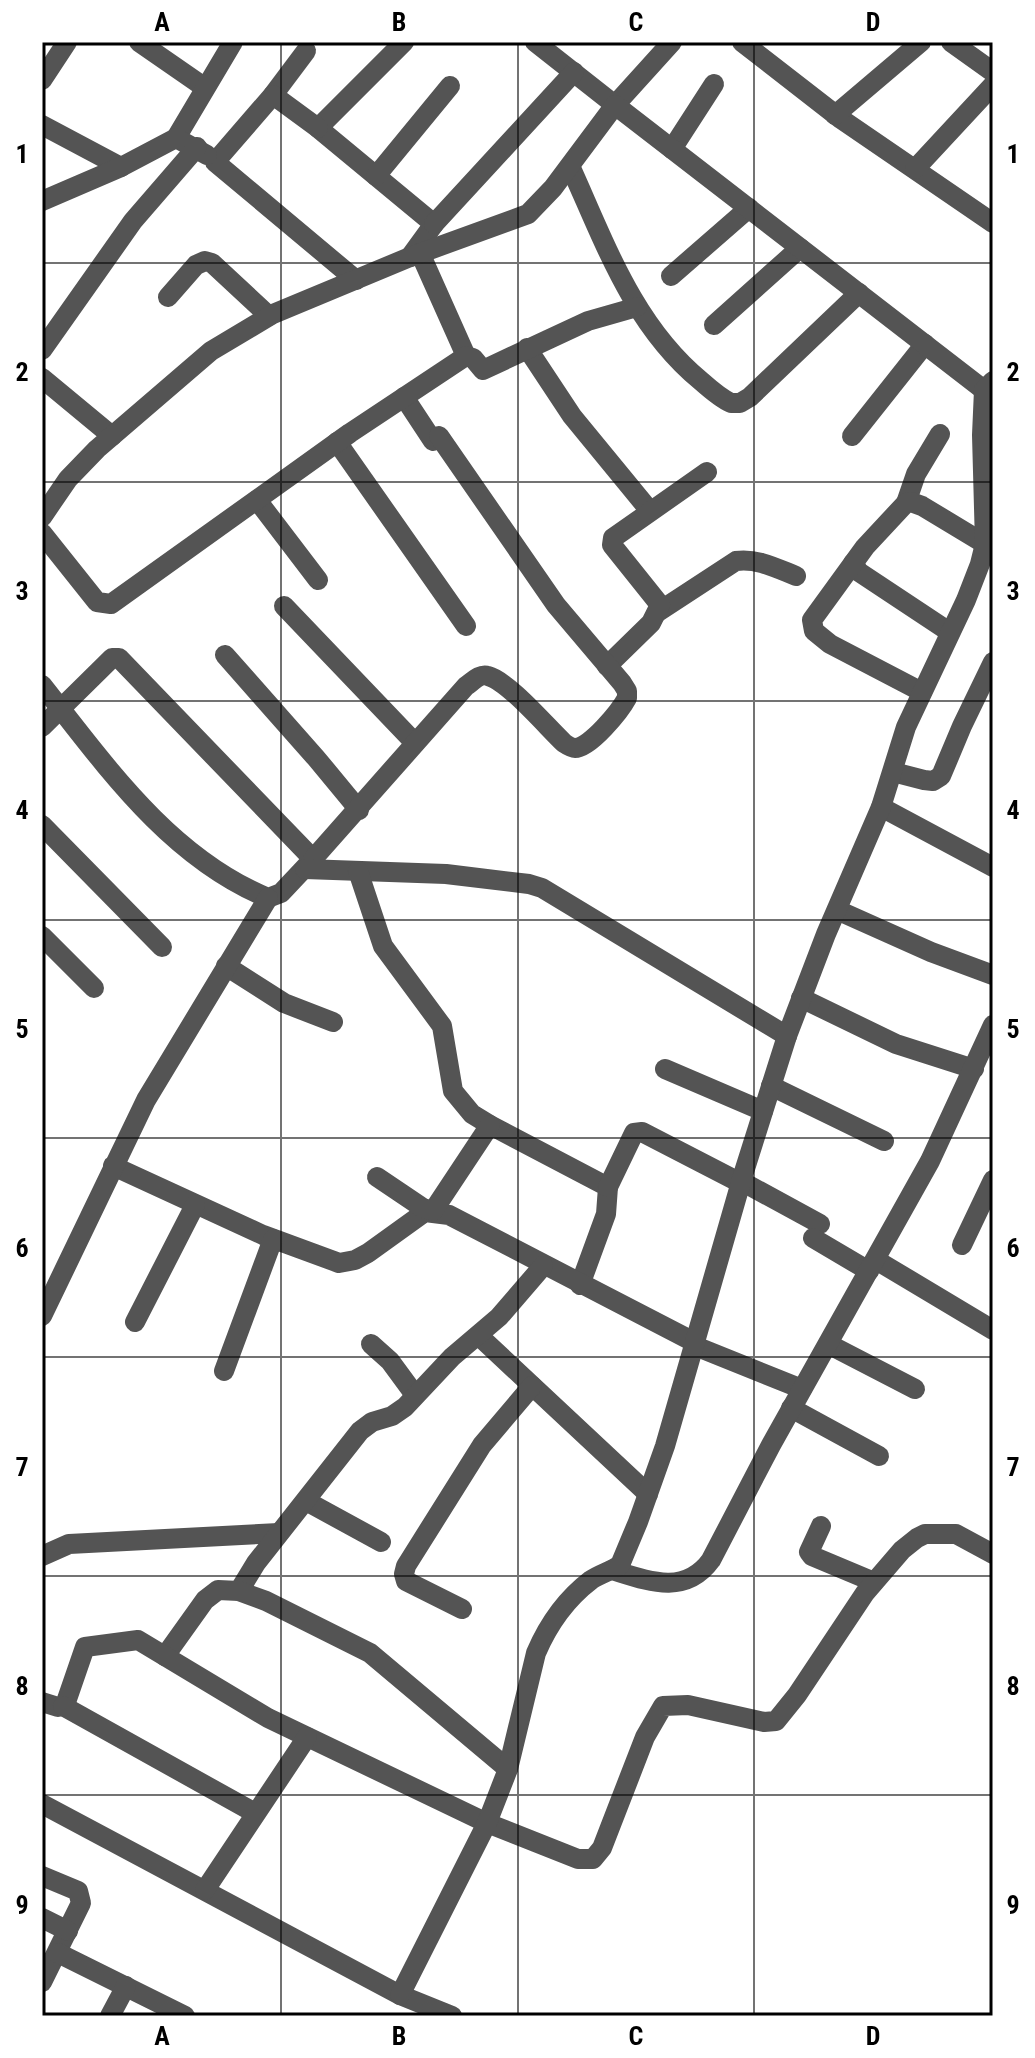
<svg xmlns="http://www.w3.org/2000/svg" width="1035" height="2058" font-family="'Roboto Condensed',sans-serif">
	<style>
		.lines { fill: none; stroke-linecap: round; stroke-linejoin: round }
		.minor { stroke: #545454; stroke-width: 20 }
		.grid { fill: none; stroke: #000; stroke-width: 2; stroke-opacity: 0.55 }
		.neatline { fill: none; stroke: #000; stroke-width: 3 }
		.grid-label { font-size: 26px; text-anchor: middle; font-weight: bold; fill: #000 }
	</style>
	<rect width="100%" height="100%" fill="#fff"/>
	<g class="lines">
		<g class="minor">
			<polyline points="139,42 204,87"/>
			<polyline points="404,42 318,128 434,224 410,257"/>
			<polyline points="535,42 615,105 672,42"/>
			<polyline points="742,42 841,119 993,223"/>
			<polyline points="951,42 993,72"/>
			<polyline points="42,80 67,42"/>
			<polyline points="273,95 306,51"/>
			<polyline points="835,115 921,42"/>
			<polyline points="42,125 121,167"/>
			<polyline points="318,128 273,95 215,162 356,280"/>
			<polyline points="176,138 233,42"/>
			<polyline points="672,149 714,84"/>
			<path d="M570,166C605,243 633,325 701,381C710,389 720,398 731,403H740L750,397L859,293"/>
			<polyline points="915,169 993,85"/>
			<polyline points="376,176 450,86"/>
			<polyline points="42,201 121,167 176,138 207,155"/>
			<polyline points="434,224 574,72"/>
			<polyline points="420,253 466,356"/>
			<polyline points="671,276 749,208"/>
			<polyline points="168,297 196,265 205,261 212,263 269,316"/>
			<polyline points="714,325 800,248"/>
			<polyline points="527,348 572,416 650,511"/>
			<polyline points="42,350 133,221 197,147"/>
			<polyline points="42,378 112,436"/>
			<polyline points="404,397 433,441"/>
			<polyline points="852,436 925,344"/>
			<polyline points="337,442 466,626"/>
			<polyline points="257,500 318,580"/>
			<polyline points="906,503 916,474 940,434"/>
			<polyline points="42,517 68,479 97,449 211,351 273,314 410,257 528,214 553,188 615,105 993,397"/>
			<polyline points="42,533 97,602 111,604 350,433 466,356 473,358 483,370 588,321 637,307"/>
			<polyline points="853,563 859,572 945,629"/>
			<polyline points="284,606 415,743"/>
			<path d="M658,612L736,561C757,558 776,568 796,576"/>
			<polyline points="225,655 316,758 359,810"/>
			<polyline points="607,666 651,623 660,605 612,545 613,538 707,472"/>
			<path d="M42,685C106,766 169,857 268,898L281,893L313,859L119,658H112L42,727"/>
			<polyline points="922,692 830,644 814,631 812,620 865,547 906,503 911,502 922,506 985,544 991,535"/>
			<polyline points="893,772 924,780 933,781 941,776 962,726 993,662"/>
			<polyline points="881,807 993,867"/>
			<polyline points="42,825 162,947"/>
			<path d="M313,859L466,686C472,682 480,673 488,676C508,681 547,727 564,743C567,745 572,748 575,748C590,748 620,711 627,698V691L622,683L556,605L439,436"/>
			<polyline points="305,869 446,874 529,884 542,888 787,1036"/>
			<polyline points="358,871 383,946 442,1026 453,1091 472,1114 490,1125 608,1187 606,1214 580,1285"/>
			<polyline points="837,910 931,952 993,975"/>
			<polyline points="42,936 94,988"/>
			<polyline points="226,966 284,1003 333,1022"/>
			<polyline points="801,998 896,1044 974,1069"/>
			<polyline points="665,1069 763,1111"/>
			<polyline points="771,1086 884,1141"/>
			<polyline points="113,1166 263,1235 339,1263 355,1260 368,1253 425,1212 449,1215 696,1343"/>
			<polyline points="377,1177 423,1208 433,1211 490,1125"/>
			<polyline points="608,1187 634,1133 642,1132 733,1179 741,1181 820,1224"/>
			<polyline points="813,1238 869,1271"/>
			<polyline points="962,1245 993,1180"/>
			<polyline points="876,1260 993,1330"/>
			<polyline points="42,1316 146,1100 268,898"/>
			<polyline points="135,1322 195,1205"/>
			<polyline points="479,1336 648,1494"/>
			<polyline points="371,1344 390,1361 415,1395"/>
			<polyline points="828,1344 915,1389"/>
			<polyline points="695,1346 802,1389"/>
			<polyline points="224,1371 273,1239"/>
			<polyline points="791,1408 879,1456"/>
			<polyline points="306,1501 381,1542"/>
			<polyline points="821,1526 809,1552 812,1556 874,1582"/>
			<polyline points="42,1556 69,1544 279,1533"/>
			<path d="M612,1570C648,1581 685,1596 711,1560L771,1445L930,1161L993,1025"/>
			<polyline points="239,1591 256,1563 360,1431 372,1422 392,1416 405,1407 452,1357 499,1317 543,1266"/>
			<polyline points="462,1609 406,1581 404,1574 406,1566 482,1445 532,1386"/>
			<polyline points="165,1656 205,1600 218,1590 239,1591 266,1601 370,1653 508,1769"/>
			<polyline points="42,1702 58,1707 65,1705 85,1647 138,1640 268,1718 487,1823 578,1859 593,1859 602,1848 645,1737 663,1706 688,1705 764,1722 776,1721 797,1695 865,1593 902,1550 917,1538 925,1534 956,1534 993,1554"/>
			<polyline points="63,1706 255,1813"/>
			<polyline points="42,1804 400,1995 452,2016"/>
			<polyline points="42,1876 78,1891 81,1903 42,1982"/>
			<polyline points="205,1890 307,1737"/>
			<polyline points="42,1918 68,1931"/>
			<polyline points="58,1953 185,2016"/>
			<path d="M400,1995L487,1823L508,1769L536,1653C548,1625 566,1599 591,1580C600,1574 611,1571 620,1565L638,1522L665,1446L743,1175L787,1036L826,934L881,807L906,727L966,600L980,564L985,544L982,435L984,390L993,381"/>
			<polyline points="110,2016 126,1986"/>
		</g>
	</g>
	<path class="grid" d="M281,42V2016M518,42V2016M754,42V2016M42,263H993M42,482H993M42,701H993M42,920H993M42,1138H993M42,1357H993M42,1576H993M42,1795H993"/>
	<rect width="1035" height="2058" fill="none" stroke="#ffffff" stroke-width="88"/>
	<rect x="44" y="44" width="947" height="1970" class="neatline"/>
	<g class="grid-label">
		<text x="162" y="31">A</text>
		<text x="399" y="31">B</text>
		<text x="636" y="31">C</text>
		<text x="873" y="31">D</text>
		<text x="22" y="163">1</text>
		<text x="1013" y="163">1</text>
		<text x="22" y="381">2</text>
		<text x="1013" y="381">2</text>
		<text x="22" y="600">3</text>
		<text x="1013" y="600">3</text>
		<text x="22" y="819">4</text>
		<text x="1013" y="819">4</text>
		<text x="22" y="1038">5</text>
		<text x="1013" y="1038">5</text>
		<text x="22" y="1257">6</text>
		<text x="1013" y="1257">6</text>
		<text x="22" y="1476">7</text>
		<text x="1013" y="1476">7</text>
		<text x="22" y="1695">8</text>
		<text x="1013" y="1695">8</text>
		<text x="22" y="1914">9</text>
		<text x="1013" y="1914">9</text>
		<text x="162" y="2045">A</text>
		<text x="399" y="2045">B</text>
		<text x="636" y="2045">C</text>
		<text x="873" y="2045">D</text>
	</g>
</svg>
